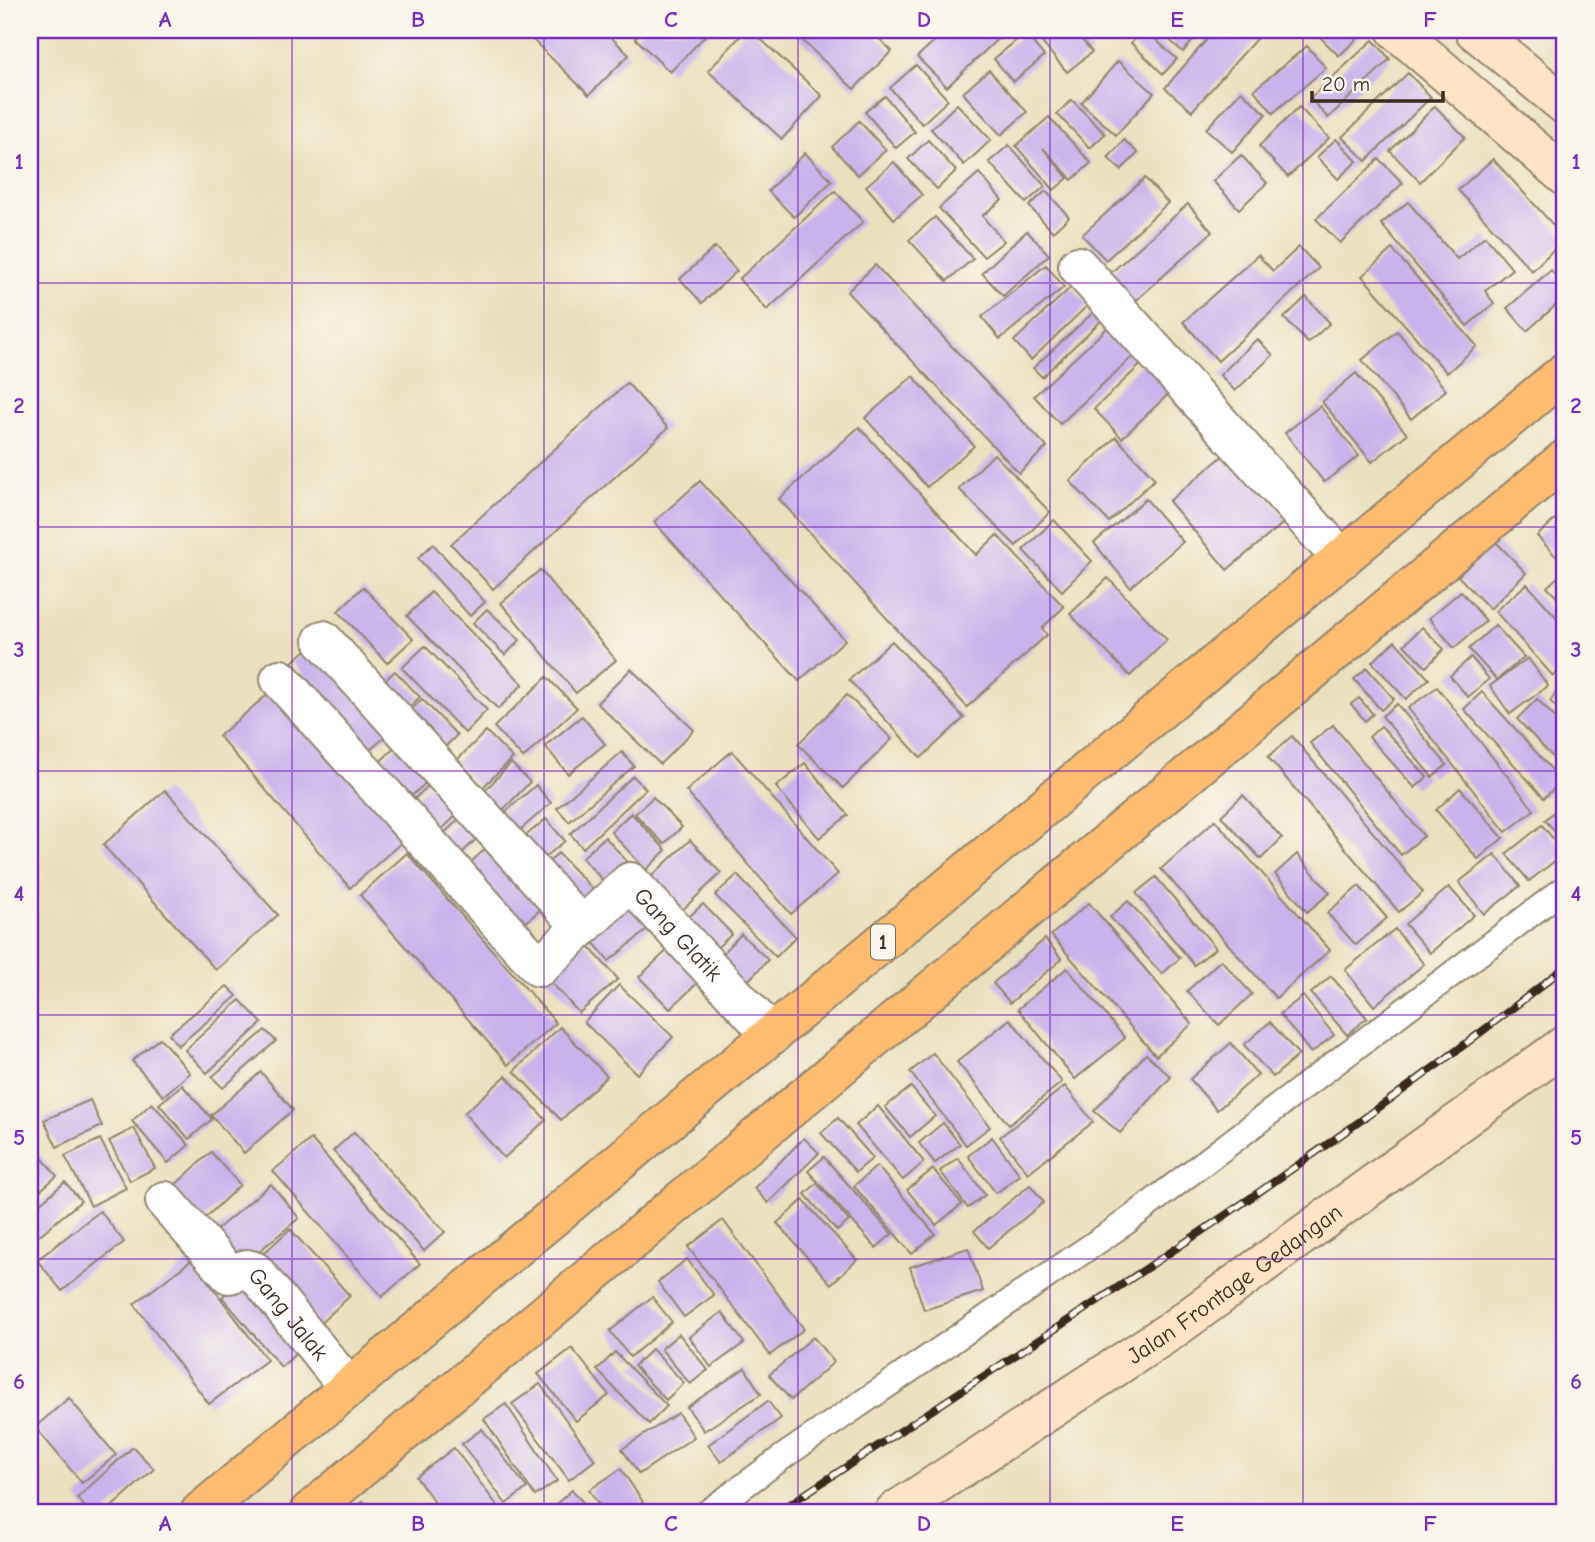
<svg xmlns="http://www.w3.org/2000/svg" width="1595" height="1542" font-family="'Comic Neue',sans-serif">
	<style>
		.building { fill: #c9b3ec }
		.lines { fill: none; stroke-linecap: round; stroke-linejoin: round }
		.lane-casing { stroke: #93856e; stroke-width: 28 }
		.street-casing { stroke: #93856e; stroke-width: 42 }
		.secondary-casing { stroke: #93856e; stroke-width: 42 }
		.highway-casing { stroke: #93856e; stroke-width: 42 }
		.lane { stroke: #fff; stroke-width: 24 }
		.street { stroke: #fff; stroke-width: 38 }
		.secondary { stroke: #fee4c6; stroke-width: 38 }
		.highway { stroke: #fdbc70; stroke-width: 38 }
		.rail-casing { stroke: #3b2a1e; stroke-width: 8 }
		.rail { stroke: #fbf7ec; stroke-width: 5; stroke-dasharray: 16; stroke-linecap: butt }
		.grid { fill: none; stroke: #7b2cbf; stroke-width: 2; stroke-opacity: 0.55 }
		.labels { text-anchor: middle; stroke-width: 7; stroke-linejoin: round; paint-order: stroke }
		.shield { fill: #fbf7ec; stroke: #75685c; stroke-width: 2 }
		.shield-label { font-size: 21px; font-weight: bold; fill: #3b2a1e }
		.street-label { font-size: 23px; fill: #3b2a1e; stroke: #fbf7ec }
		.neatline { fill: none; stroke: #7b2cbf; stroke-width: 2.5 }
		.grid-label { font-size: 23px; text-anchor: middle; font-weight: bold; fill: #7b2cbf }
	</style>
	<rect width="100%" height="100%" fill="#fbf7ec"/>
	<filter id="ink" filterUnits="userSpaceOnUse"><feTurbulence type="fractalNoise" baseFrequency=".0143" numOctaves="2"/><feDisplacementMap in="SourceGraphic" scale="14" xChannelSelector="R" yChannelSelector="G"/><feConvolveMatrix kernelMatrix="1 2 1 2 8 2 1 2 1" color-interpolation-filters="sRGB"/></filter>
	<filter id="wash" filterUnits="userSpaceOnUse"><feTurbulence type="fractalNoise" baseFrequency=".00686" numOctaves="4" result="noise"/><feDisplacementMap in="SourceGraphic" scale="28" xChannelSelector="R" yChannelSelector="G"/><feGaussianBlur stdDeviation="1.57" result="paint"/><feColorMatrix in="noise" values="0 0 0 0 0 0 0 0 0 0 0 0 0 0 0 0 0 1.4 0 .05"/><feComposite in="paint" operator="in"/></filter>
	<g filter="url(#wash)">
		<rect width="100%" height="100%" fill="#ebe0be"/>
		<g id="blocks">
			<g class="building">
				<polygon points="533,30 604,30 629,55 589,95 528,35"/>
				<polygon points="643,30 711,30 670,72 635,38"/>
				<polygon points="746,30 751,30 822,96 782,139 708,71"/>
				<polygon points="791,30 870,30 892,51 854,89"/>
				<polygon points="946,30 1007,30 947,87 917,57"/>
				<polygon points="1031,30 1074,30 1092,52 1067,72"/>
				<polygon points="1145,30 1177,59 1163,74 1131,43"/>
				<polygon points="1172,30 1202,30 1183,52 1166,37"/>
				<polygon points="1215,30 1264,30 1192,111 1165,88"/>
				<polygon points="1313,30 1357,30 1361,35 1339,56"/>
				<polygon points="1025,33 1044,56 1013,82 994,59"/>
				<polygon points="1373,40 1390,59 1328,118 1310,98"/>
				<polygon points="1307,46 1326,68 1273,113 1254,90"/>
				<polygon points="1118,61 1154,93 1116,135 1081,103"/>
				<polygon points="916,65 948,100 922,124 890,88"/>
				<polygon points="989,70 1027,112 1001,135 963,93"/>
				<polygon points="1408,73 1431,97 1366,161 1342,137"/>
				<polygon points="1241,91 1266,114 1232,152 1206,129"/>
				<polygon points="885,96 915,132 896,148 865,112"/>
				<polygon points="1072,100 1105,134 1090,148 1057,114"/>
				<polygon points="957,104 991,140 964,165 931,129"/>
				<polygon points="1435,106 1465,137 1420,182 1390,151"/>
				<polygon points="1299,107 1329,138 1288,177 1259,146"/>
				<polygon points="1049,117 1091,163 1072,180 1043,148 1068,178 1054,190 1016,146"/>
				<polygon points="859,121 886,150 858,175 832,147"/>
				<polygon points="1336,139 1357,161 1338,179 1317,157"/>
				<polygon points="928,140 956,171 937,189 908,159"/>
				<polygon points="1124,140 1138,153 1121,170 1108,158"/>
				<polygon points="1009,145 1045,186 1026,203 989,162"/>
				<polygon points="805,153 832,181 794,217 768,191"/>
				<polygon points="1241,155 1267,183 1239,209 1213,181"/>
				<polygon points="1379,159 1403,183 1340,243 1316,219"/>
				<polygon points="1493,159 1565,238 1532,271 1458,190"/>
				<polygon points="894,162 922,195 894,219 866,186"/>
				<polygon points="979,173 1002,200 982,216 1004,241 984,257 939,208"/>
				<polygon points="1145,178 1168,203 1106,260 1082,235"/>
				<polygon points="835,191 863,222 767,310 739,279"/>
				<polygon points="1046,191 1069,217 1053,232 1029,206"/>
				<polygon points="1408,202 1457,259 1485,236 1512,269 1485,291 1494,303 1467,326 1381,224"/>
				<polygon points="1188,204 1212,232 1131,305 1106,277"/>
				<polygon points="935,217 973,259 947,281 909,240"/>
				<polygon points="1027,231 1049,255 1003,296 982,273"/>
				<polygon points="715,247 737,271 702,303 680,279"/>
				<polygon points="1299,247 1319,268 1218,361 1183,322 1258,255 1273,271"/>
				<polygon points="1392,249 1477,346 1447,373 1362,276"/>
				<polygon points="875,265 1047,447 1019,473 847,292"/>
				<polygon points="1046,265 1064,287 1000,339 982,317"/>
				<polygon points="1551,270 1565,288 1565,297 1527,331 1507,308"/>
				<polygon points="1071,287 1088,305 1031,360 1014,341"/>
				<polygon points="1306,297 1330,323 1308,343 1284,318"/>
				<polygon points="1097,309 1104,318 1042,377 1033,368"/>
				<polygon points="1118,318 1144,346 1060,424 1034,396"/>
				<polygon points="1397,331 1446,390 1411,419 1362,360"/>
				<polygon points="1257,339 1273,355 1235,391 1220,375"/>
				<polygon points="1151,355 1179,384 1122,438 1094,409"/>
				<polygon points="1356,373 1407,434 1372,462 1322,402"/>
				<polygon points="913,376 974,446 927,487 865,418"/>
				<polygon points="627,383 668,428 493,589 451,544"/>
				<polygon points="1320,406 1359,456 1324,482 1285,433"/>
				<polygon points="859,427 976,555 997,535 1064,607 1042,628 1047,635 967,707 779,499"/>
				<polygon points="1116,437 1155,479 1109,522 1070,481"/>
				<polygon points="1230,450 1287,520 1227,570 1169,501"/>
				<polygon points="994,454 1050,512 1016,546 959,489"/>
				<polygon points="700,481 845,640 799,681 654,522"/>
				<polygon points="1146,499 1183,542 1130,587 1094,543"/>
				<polygon points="1565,510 1565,566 1537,536"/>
				<polygon points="1054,520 1092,561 1062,591 1023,550"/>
				<polygon points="1495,541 1526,573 1490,609 1458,576"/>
				<polygon points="433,544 485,602 470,616 418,558"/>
				<polygon points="540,570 616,660 576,693 501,603"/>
				<polygon points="1563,572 1565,574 1565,606 1547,587"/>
				<polygon points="1108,578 1167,640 1130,676 1070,614"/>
				<polygon points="1527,584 1565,627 1565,665 1553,676 1495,611"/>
				<polygon points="363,587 413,639 387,663 338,611"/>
				<polygon points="1461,591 1486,621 1454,648 1429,618"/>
				<polygon points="431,592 523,684 498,709 407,616"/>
				<polygon points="487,609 520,640 505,655 473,623"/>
				<polygon points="1495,625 1524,657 1497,680 1469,649"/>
				<polygon points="1422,627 1444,649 1426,667 1404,645"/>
				<polygon points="319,639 397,727 370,750 292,662"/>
				<polygon points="892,641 964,718 921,758 849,680"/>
				<polygon points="1395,641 1429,679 1406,699 1372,662"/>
				<polygon points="425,646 487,710 465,733 402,668"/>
				<polygon points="1471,657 1489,679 1468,697 1450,676"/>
				<polygon points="1528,658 1548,686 1510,714 1490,686"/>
				<polygon points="1367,668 1394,699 1381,710 1354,679"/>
				<polygon points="631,669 694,730 660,764 597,703"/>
				<polygon points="395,671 420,697 404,712 379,686"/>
				<polygon points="547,677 577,708 523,758 494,727"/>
				<polygon points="1565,681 1565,716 1550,701"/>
				<polygon points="282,682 412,833 350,888 219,736"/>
				<polygon points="1437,687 1534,810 1506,832 1408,708"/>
				<polygon points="1482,692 1562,781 1544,798 1464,709"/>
				<polygon points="847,695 892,739 843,788 798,744"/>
				<polygon points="1359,698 1373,714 1365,721 1351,704"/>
				<polygon points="422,699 457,735 436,756 400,720"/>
				<polygon points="1537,699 1565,728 1565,770 1517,719"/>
				<polygon points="1397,704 1447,765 1432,777 1382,716"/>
				<polygon points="582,716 605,744 568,774 545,746"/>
				<polygon points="1333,725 1424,836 1401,855 1310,743"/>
				<polygon points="1381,726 1427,777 1415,788 1369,737"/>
				<polygon points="486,731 513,758 481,789 455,762"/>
				<polygon points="1292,736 1423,892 1399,912 1268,757"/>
				<polygon points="401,742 433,776 404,803 372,769"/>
				<polygon points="732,751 838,874 791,914 686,791"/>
				<polygon points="622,752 634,766 569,822 557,808"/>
				<polygon points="511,763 530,782 499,814 480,796"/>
				<polygon points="805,763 848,815 819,838 776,787"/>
				<polygon points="633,776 646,789 583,848 570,834"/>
				<polygon points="437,777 465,807 434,837 406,807"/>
				<polygon points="536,785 551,803 511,838 495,821"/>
				<polygon points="1460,788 1503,838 1478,859 1436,810"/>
				<polygon points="165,790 278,915 216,970 103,845"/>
				<polygon points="1243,795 1282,838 1261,859 1221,816"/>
				<polygon points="653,797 682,827 664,844 635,814"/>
				<polygon points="1565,802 1565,843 1545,820"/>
				<polygon points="465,813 484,831 450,865 431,846"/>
				<polygon points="631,813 666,850 646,870 611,832"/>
				<polygon points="546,819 565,841 532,868 513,846"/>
				<polygon points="1215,820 1330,950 1276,998 1161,869"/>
				<polygon points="1542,825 1565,853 1529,881 1506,854"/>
				<polygon points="605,837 634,869 612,890 582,858"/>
				<polygon points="495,840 551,900 513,934 457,875"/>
				<polygon points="690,840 721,873 672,920 641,886"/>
				<polygon points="407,853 556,1023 508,1065 360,895"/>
				<polygon points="558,853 603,900 583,919 538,872"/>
				<polygon points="1297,854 1330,893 1307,912 1275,874"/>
				<polygon points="1495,854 1520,886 1484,914 1459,882"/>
				<polygon points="737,875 796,937 776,957 715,895"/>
				<polygon points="1156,877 1216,948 1194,965 1136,893"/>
				<polygon points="1359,886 1387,918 1356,945 1327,913"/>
				<polygon points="1449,887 1474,915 1430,953 1405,924"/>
				<polygon points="625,895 652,926 609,961 583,930"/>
				<polygon points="1128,901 1180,958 1162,974 1110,917"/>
				<polygon points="1089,903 1192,1024 1156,1056 1051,935"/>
				<polygon points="703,904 732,934 710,954 682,923"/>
				<polygon points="1395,929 1424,964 1374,1006 1345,970"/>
				<polygon points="741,934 768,960 742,987 715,962"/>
				<polygon points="579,936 618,979 579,1013 541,971"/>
				<polygon points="1045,939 1062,959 1010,1003 993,983"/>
				<polygon points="676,942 707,974 670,1009 639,977"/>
				<polygon points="1221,960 1252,994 1219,1025 1187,991"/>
				<polygon points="1067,968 1125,1038 1075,1079 1018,1009"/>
				<polygon points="1331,976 1367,1018 1347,1035 1311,993"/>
				<polygon points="619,985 673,1037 637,1074 584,1022"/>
				<polygon points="227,986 237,996 178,1046 169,1034"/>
				<polygon points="1303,996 1334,1035 1311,1053 1280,1014"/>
				<polygon points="240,1000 262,1023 207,1073 185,1050"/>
				<polygon points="1010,1019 1062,1082 1009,1125 957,1062"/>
				<polygon points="1270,1022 1299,1055 1273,1077 1244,1045"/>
				<polygon points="560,1027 607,1076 561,1120 514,1071"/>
				<polygon points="265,1030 276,1041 223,1088 212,1077"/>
				<polygon points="160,1038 190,1073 163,1096 132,1061"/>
				<polygon points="1231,1043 1258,1075 1217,1110 1190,1079"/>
				<polygon points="933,1053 990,1127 966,1145 910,1072"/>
				<polygon points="1146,1054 1171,1077 1120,1133 1094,1111"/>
				<polygon points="261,1072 293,1110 244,1153 211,1115"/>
				<polygon points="506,1076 546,1120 504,1158 464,1113"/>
				<polygon points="182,1085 212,1119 189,1139 159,1104"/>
				<polygon points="1065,1086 1093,1122 1028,1173 1000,1137"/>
				<polygon points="911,1087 935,1116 910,1137 885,1107"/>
				<polygon points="90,1100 102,1126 57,1147 44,1120"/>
				<polygon points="152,1103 189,1145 168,1163 132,1121"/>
				<polygon points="878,1106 924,1162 903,1180 856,1125"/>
				<polygon points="838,1118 873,1158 856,1172 821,1133"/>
				<polygon points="943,1123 960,1144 935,1163 919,1143"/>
				<polygon points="134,1128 155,1168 130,1181 109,1141"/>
				<polygon points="354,1132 445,1232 424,1251 333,1151"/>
				<polygon points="992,1137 1020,1175 996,1193 968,1156"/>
				<polygon points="804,1138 819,1153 768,1203 754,1188"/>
				<polygon points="100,1139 126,1188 91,1206 65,1156"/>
				<polygon points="311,1139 420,1264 382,1297 273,1171"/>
				<polygon points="30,1143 57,1176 30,1199"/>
				<polygon points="211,1152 240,1185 203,1220 173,1187"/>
				<polygon points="824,1157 892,1234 876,1248 808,1171"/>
				<polygon points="958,1158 985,1195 968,1208 940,1171"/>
				<polygon points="877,1166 935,1234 912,1254 854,1186"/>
				<polygon points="933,1169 962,1204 936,1225 907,1190"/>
				<polygon points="65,1182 81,1201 30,1243 30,1212"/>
				<polygon points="817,1183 849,1221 837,1231 805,1194"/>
				<polygon points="271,1184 299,1218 239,1268 210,1235"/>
				<polygon points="1030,1185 1044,1202 988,1248 974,1231"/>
				<polygon points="803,1200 857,1260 831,1284 777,1223"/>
				<polygon points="100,1211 124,1242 62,1291 37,1260"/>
				<polygon points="723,1220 804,1329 770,1355 688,1247"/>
				<polygon points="290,1229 350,1296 314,1329 253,1263"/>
				<polygon points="968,1248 983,1291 924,1310 910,1267"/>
				<polygon points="687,1259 714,1295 684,1317 658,1282"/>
				<polygon points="192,1260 267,1360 209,1404 134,1304"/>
				<polygon points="251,1273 309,1342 281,1367 222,1297"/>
				<polygon points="652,1297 672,1322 630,1357 610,1331"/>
				<polygon points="722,1312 744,1343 711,1367 689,1337"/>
				<polygon points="679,1334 708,1370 690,1384 661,1349"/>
				<polygon points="813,1337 834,1362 791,1400 769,1375"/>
				<polygon points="572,1348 609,1395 576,1421 538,1374"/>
				<polygon points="652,1349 684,1383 666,1400 634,1366"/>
				<polygon points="615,1352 667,1406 649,1424 597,1370"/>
				<polygon points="745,1368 761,1394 704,1431 687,1407"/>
				<polygon points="540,1384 595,1460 569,1480 512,1404"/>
				<polygon points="69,1398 116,1455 82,1483 35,1427"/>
				<polygon points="768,1401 781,1418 721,1462 708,1445"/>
				<polygon points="506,1404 557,1481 535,1496 484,1419"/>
				<polygon points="678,1413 694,1437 639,1474 622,1449"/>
				<polygon points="482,1429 527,1488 506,1504 462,1444"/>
				<polygon points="133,1447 154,1469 106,1512 89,1512 77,1498"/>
				<polygon points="454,1448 502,1512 442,1512 416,1477"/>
				<polygon points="621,1469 643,1502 628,1512 604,1512 589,1490"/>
				<polygon points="572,1490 588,1508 584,1512 547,1512"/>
				<polygon points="363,1501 372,1512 349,1512"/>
			</g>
		</g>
	</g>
	<g filter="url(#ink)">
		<use href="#blocks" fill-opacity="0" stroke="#93856e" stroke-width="2"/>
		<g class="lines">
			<g class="lane-casing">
				<polyline id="lane" points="708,1512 784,1456 1126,1222 1565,888"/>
			</g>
			<g class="street-casing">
				<g id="street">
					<polyline points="1078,266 1342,559"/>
					<polyline points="323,640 581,926"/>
					<path id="s1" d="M280,679L539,967L630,882L772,1035"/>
					<path id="s2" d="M165,1201L229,1274L247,1269L254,1271L349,1388"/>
				</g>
			</g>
			<g class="secondary-casing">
				<g id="secondary">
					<polyline points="1396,30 1565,176"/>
					<polyline points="1474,30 1565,105"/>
					<path id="s3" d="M894,1512L1172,1330L1565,1045"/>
				</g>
			</g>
			<g class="highway-casing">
				<g id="highway">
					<polyline points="200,1512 1565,372"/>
					<polyline points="309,1512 1565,459"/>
				</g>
			</g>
			<use href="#lane" class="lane"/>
			<use href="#street" class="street"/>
			<use href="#secondary" class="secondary"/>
			<use href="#highway" class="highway"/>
			<g class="rail-casing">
				<path id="rail" d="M778,1512C1043,1335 1315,1166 1565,967"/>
			</g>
			<use href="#rail" class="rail"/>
		</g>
	</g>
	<path class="grid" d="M292,30V1512M544,30V1512M798,30V1512M1050,30V1512M1303,30V1512M30,283H1565M30,527H1565M30,771H1565M30,1015H1565M30,1259H1565"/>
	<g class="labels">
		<rect class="shield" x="871" y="924.5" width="24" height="35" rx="5"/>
		<g class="shield-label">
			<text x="883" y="949">1</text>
		</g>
		<g class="street-label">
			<text dy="8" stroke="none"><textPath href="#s1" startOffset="583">Gang Glatik</textPath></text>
			<text dy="8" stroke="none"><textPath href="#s3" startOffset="410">Jalan Frontage Gedangan</textPath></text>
			<text dy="8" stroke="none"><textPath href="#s2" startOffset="178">Gang Jalak</textPath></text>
		</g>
	</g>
	<rect width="1595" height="1542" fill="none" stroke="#fbf7ec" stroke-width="77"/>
	<path d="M1312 91v10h131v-10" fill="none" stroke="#3b2a1e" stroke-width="3.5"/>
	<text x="1322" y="91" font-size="21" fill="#3b2a1e" stroke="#fbf7ec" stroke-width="5" paint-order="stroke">20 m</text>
	<rect x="38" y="38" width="1518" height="1466" class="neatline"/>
	<g class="grid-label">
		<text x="165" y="27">A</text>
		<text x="418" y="27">B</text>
		<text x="671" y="27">C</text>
		<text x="924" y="27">D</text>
		<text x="1177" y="27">E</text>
		<text x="1430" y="27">F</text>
		<text x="19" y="169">1</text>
		<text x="1576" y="169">1</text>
		<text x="19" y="413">2</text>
		<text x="1576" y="413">2</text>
		<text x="19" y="657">3</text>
		<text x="1576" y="657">3</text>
		<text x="19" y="901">4</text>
		<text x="1576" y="901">4</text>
		<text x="19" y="1145">5</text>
		<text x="1576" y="1145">5</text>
		<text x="19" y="1389">6</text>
		<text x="1576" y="1389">6</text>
		<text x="165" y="1531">A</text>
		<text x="418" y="1531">B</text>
		<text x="671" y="1531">C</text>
		<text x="924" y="1531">D</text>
		<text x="1177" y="1531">E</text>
		<text x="1430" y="1531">F</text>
	</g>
</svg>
